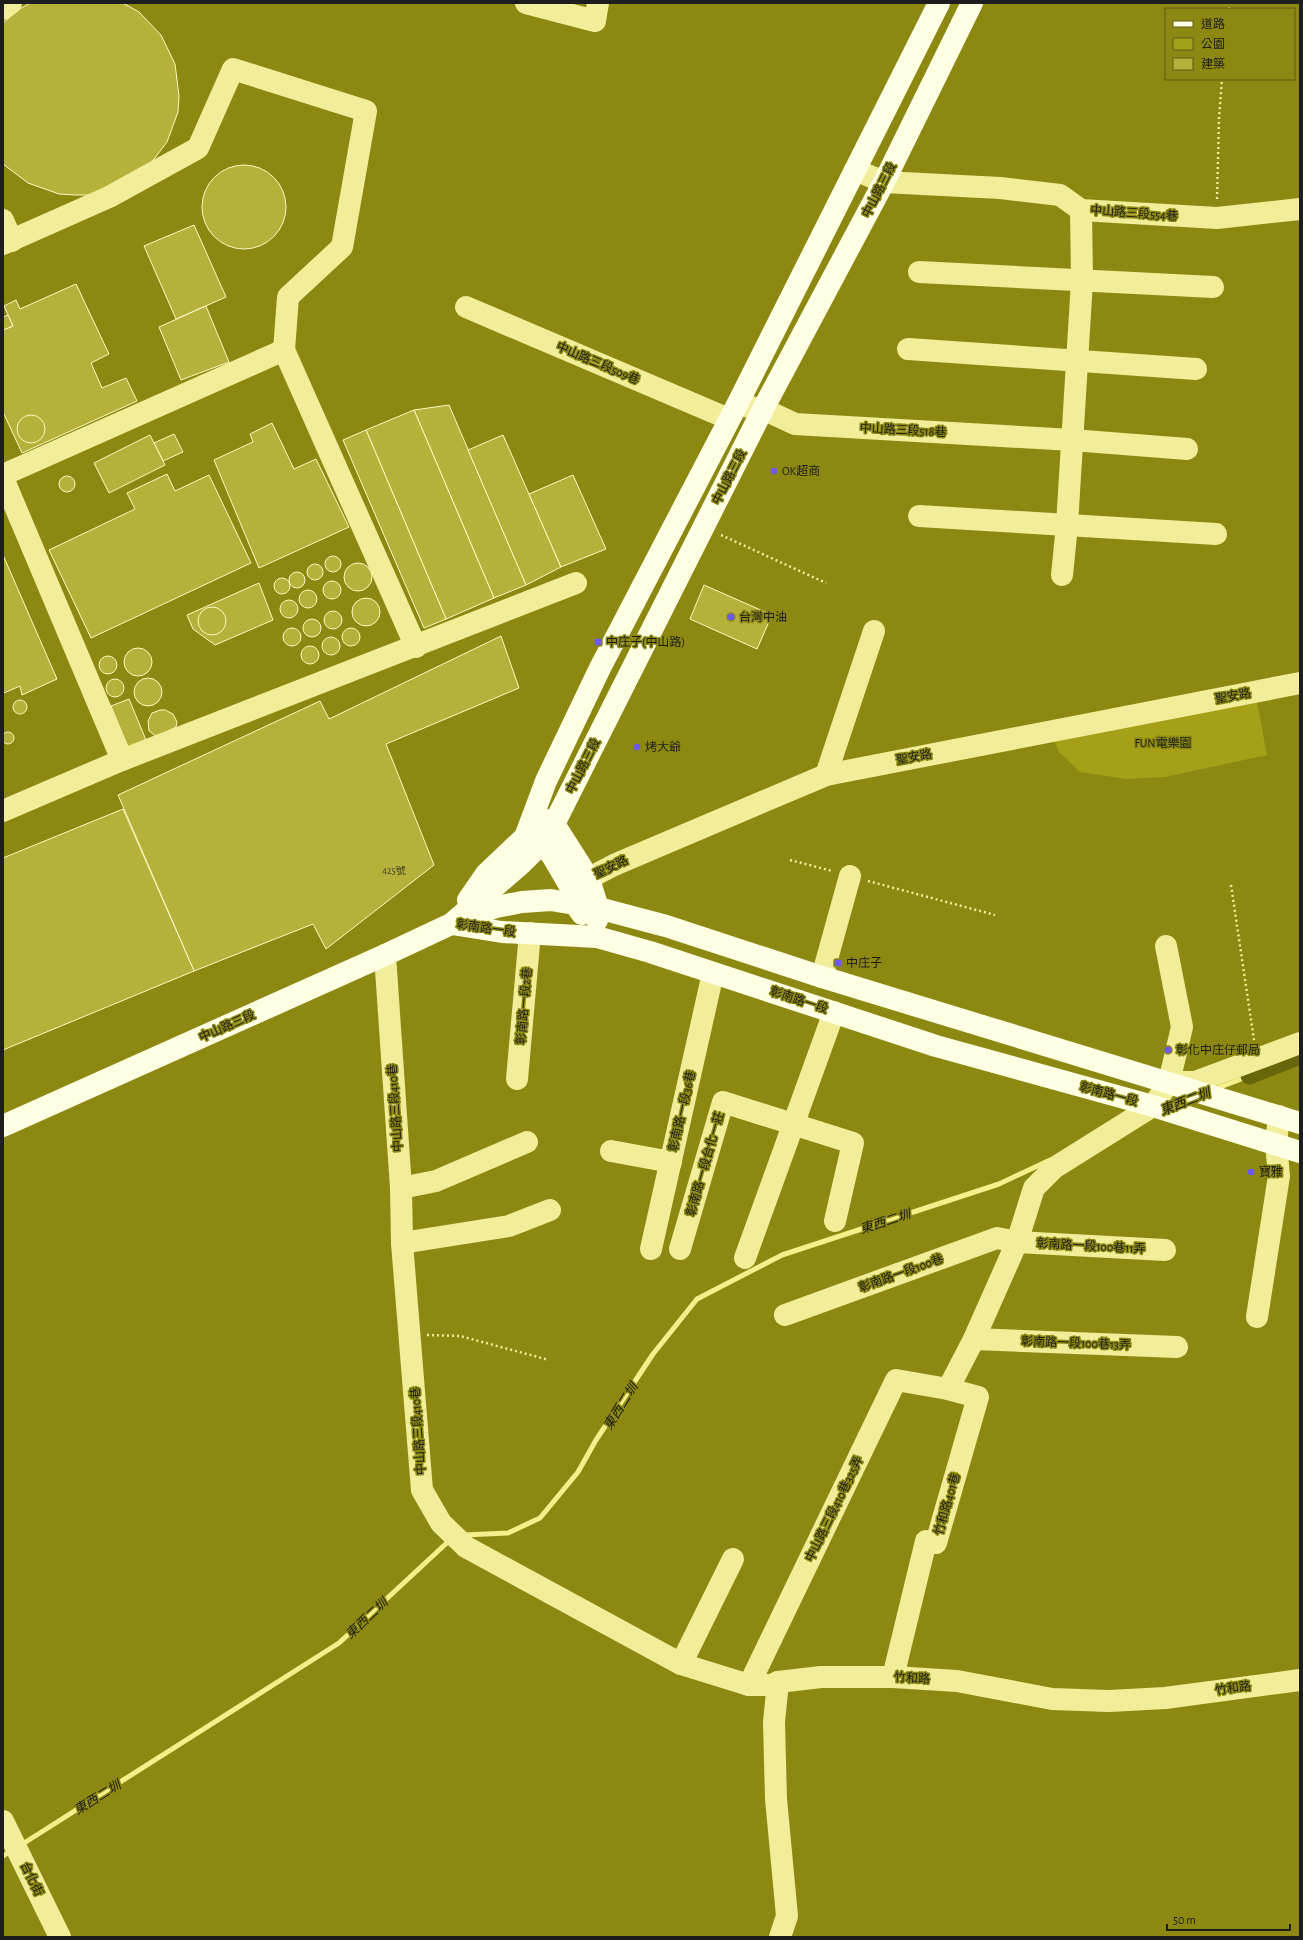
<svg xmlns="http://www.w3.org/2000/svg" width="1303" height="1940" font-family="'Alegreya Sans','Noto Sans TC',sans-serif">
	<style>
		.green { fill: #a6a019 }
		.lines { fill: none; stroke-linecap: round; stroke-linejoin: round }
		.stream { stroke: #f5ef8b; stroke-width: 5 }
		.canal { stroke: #68660b; stroke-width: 17 }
		.building { fill: #b5b13a; stroke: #fcfac0 }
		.path { stroke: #f1ed99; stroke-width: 2.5; stroke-dasharray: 2 3; stroke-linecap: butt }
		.minor { stroke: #f1ed99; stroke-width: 22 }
		.major { stroke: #feffe3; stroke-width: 22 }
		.poi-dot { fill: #6d59ff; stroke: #8c8812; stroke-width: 1.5 }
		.labels { text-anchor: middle; stroke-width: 3; stroke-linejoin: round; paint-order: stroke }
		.number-label { font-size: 10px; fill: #434224 }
		.street-label { font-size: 12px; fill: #1d1d1d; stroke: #8c8812 }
		.poi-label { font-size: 12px; fill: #1d1d1d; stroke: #8c8812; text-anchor: start }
		.park-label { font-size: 12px; fill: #1d1d1a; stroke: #8c8812 }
		.water-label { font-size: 13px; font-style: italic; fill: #1d1c18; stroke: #8c8812 }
	</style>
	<rect width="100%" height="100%" fill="#8c8812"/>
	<polygon class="green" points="1255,692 1267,755 1165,777 1126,779 1080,772 1059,752 1051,732"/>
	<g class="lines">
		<g class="stream">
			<polyline points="1215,1089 1249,1076"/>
			<polyline points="1174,1105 1193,1098"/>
			<polyline points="464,1535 508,1533 540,1518 578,1472 596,1440 653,1354 697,1299 782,1255 999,1184 1050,1160"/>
			<polyline points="21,1845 339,1643 451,1539"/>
			<polyline points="3,1856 12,1850"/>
		</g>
		<polyline class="canal" points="1249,1076 1300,1056"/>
	</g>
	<g class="building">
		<polygon points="30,3 123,3 139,12 161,35 175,64 179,96 178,112 167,142 148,167 91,195 75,195 59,194 28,183 3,164 3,23 18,10"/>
		<circle cx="244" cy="207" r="42"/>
		<polygon points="194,225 226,297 176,319 144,246"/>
		<polygon points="76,284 109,354 91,363 102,388 126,378 137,401 22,453 3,412 3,330 13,326 4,306 16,300 20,309"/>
		<polygon points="206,306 229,362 181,380 159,327"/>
		<polygon points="8,315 13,326 3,330 3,317"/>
		<polygon points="449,405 526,585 494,598 414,410"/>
		<polygon points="414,410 494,598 446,619 366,430"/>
		<circle cx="31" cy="429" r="14"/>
		<polygon points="272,423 294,469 316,459 349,527 259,568 214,460 253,442 250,434"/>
		<polygon points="366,430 446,619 424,628 343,440"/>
		<polygon points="174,434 183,452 163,461 154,443"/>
		<polygon points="150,435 165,465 109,493 94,463"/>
		<polygon points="503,435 561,567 526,585 468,450"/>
		<polygon points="167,474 175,491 209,475 251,563 91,638 49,550 135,509 127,493"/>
		<polygon points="573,475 606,549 561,567 529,494"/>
		<circle cx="67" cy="484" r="8"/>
		<polygon points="3,555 57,679 22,695 20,686 4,693 3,690"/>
		<circle cx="333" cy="564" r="8"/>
		<circle cx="358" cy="577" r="14"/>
		<circle cx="315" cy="572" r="8"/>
		<circle cx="297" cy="580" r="8"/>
		<circle cx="282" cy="586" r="8"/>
		<circle cx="332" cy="590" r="9"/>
		<polygon points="259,583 273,620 215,645 193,629 187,615"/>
		<polygon points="704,585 772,615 757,649 690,619"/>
		<circle cx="308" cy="599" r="9"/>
		<circle cx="366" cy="612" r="14"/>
		<circle cx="289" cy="609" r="9"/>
		<circle cx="212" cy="621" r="14"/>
		<circle cx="333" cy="620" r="9"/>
		<circle cx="312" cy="628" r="9"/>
		<circle cx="292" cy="637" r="9"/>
		<circle cx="351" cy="637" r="9"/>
		<polygon points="501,636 519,688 386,744 434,865 326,949 313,924 194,971 118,795 320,701 329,719"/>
		<circle cx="331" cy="646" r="9"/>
		<circle cx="310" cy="655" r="9"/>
		<circle cx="138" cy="662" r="14"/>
		<circle cx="108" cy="665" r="9"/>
		<circle cx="148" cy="692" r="14"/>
		<circle cx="115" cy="688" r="9"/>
		<polygon points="129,699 146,740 128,747 111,706"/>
		<circle cx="20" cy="707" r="7"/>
		<polygon points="160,710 165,710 173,714 177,722 176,727 157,737 149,731 148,721 152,713"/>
		<circle cx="8" cy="738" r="6"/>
		<polygon points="123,809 194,971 3,1050 3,858"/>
	</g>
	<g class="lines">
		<g class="path">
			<polyline points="1229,9 1230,3"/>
			<polyline points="1217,199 1219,119 1222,79"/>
			<polyline points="721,535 826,583"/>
			<polyline points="790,860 832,871"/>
			<polyline points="868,881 995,915"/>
			<polyline points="1231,885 1254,1040"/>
			<polyline points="427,1335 460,1336 549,1360"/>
		</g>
		<g class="minor">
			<polyline points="526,3 595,21 598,3"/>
			<polyline points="3,9 11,3"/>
			<polyline points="855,170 884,182 1000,188 1060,195 1081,210 1217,218 1300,209"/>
			<polyline points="3,220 12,241"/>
			<polyline points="3,244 109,197 198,148 233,69 366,111 342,247 288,297 284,350"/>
			<polyline points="919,272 1213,287"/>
			<polyline points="466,307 729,419"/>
			<polyline points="908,349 1196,369"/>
			<polyline points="737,405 763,409 795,424 1072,440 1187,449"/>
			<polyline points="3,475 284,350 416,647"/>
			<polyline points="3,478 122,760"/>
			<polyline points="919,516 1216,534"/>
			<polyline points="1062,575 1067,525 1082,281 1081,210"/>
			<polyline points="826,775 874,631"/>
			<polyline points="3,811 122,760 576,583"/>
			<polyline points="572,887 614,865 826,775 1300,683"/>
			<polyline points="385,955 401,1188 402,1243 422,1490 441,1523 466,1547 681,1664 749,1685 771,1685 778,1682 821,1677 893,1677 957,1681 1052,1699 1109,1701 1165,1698 1300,1680"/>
			<polyline points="822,977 850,876"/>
			<polyline points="517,1079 530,933"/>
			<polyline points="1169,1082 1195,1082 1300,1043"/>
			<polyline points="611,1151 671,1162"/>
			<polyline points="401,1188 436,1181 527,1142"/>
			<polyline points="402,1243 509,1226 550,1210"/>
			<polyline points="651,1249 713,973"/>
			<polyline points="680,1249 723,1102 853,1143 835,1221"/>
			<polyline points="745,1258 834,1012"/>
			<polyline points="785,1315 997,1238 1017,1242 1165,1250"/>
			<polyline points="1257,1317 1279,1176 1276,1144 1279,1116"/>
			<polyline points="974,1339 1177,1347"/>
			<polyline points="948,1389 974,1339 1017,1242 1034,1188 1054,1168 1153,1106 1169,1082 1182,1027 1166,946"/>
			<polyline points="681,1664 733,1559"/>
			<polyline points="778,1682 774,1722 776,1799 787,1916 780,1937"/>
			<polyline points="749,1685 896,1380 948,1389 978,1397 936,1543 926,1541 893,1677"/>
			<polyline points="3,1821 60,1937"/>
		</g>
		<g class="major">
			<polyline points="543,819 554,824 589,879 598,908 597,920"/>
			<polyline points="529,838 542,843 553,857 571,888 575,904 582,914"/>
			<polyline points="468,900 486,874 525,837 546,781 600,668 737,405 939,3"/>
			<polyline points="467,918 496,907 522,902 551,900 598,908 666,926 822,977 1300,1123"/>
			<polyline points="452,924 502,932 597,937 650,952 936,1046 1153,1106 1300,1152"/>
			<polyline points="3,1126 385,955 451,924 521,864 542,843 554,824 763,409 884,182 972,3"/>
		</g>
	</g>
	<g class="poi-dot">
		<circle cx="774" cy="471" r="4"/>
		<circle cx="731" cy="617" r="4"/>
		<rect x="594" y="638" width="8" height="8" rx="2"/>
		<circle cx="637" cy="747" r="4"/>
		<rect x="834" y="959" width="8" height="8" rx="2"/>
		<circle cx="1168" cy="1050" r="4"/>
		<circle cx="1251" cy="1172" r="4"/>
	</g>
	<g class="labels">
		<g class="number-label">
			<text x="394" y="874">425號</text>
		</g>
		<g class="street-label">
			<text transform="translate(879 190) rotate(-63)" y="4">中山路三段</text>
			<text transform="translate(1134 213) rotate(4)" y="4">中山路三段554巷</text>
			<text transform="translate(598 363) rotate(23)" y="4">中山路三段509巷</text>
			<text transform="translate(903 430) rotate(3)" y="4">中山路三段518巷</text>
			<text transform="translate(729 477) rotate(-63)" y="4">中山路三段</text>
			<text transform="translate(1233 696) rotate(-11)" y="4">聖安路</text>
			<text transform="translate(914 757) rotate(-11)" y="4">聖安路</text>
			<text transform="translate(583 766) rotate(-63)" y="4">中山路三段</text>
			<text transform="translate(611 867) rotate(-26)" y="4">聖安路</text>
			<text transform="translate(486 928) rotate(8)" y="4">彰南路一段</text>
			<text transform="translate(799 1000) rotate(18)" y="4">彰南路一段</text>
			<text transform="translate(524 1006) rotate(-85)" y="4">彰南路一段2巷</text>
			<text transform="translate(227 1026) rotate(-24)" y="4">中山路三段</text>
			<text transform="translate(1109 1094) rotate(15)" y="4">彰南路一段</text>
			<text transform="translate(395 1108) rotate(-94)" y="4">中山路三段410巷</text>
			<text transform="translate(682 1111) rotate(-77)" y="4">彰南路一段36巷</text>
			<text transform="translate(705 1164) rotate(-74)" y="4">彰南路一段台化一莊</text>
			<text transform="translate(1091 1246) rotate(3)" y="4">彰南路一段100巷11弄</text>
			<text transform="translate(901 1273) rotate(-20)" y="4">彰南路一段100巷</text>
			<text transform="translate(1076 1343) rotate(2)" y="4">彰南路一段100巷13弄</text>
			<text transform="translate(418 1431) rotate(-94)" y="4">中山路三段410巷</text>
			<text transform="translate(947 1504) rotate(-74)" y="4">竹和路401巷</text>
			<text transform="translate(834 1509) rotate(-64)" y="4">中山路三段410巷325弄</text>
			<text transform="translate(912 1678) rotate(3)" y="4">竹和路</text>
			<text transform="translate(1233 1688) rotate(-8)" y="4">竹和路</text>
			<text transform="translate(32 1879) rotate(64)" y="4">台化街</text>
		</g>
		<g class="poi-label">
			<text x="782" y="475">OK超商</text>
			<text x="739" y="621">台灣中油</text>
			<text x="606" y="646">中庄子(中山路)</text>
			<text x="645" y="751">烤大爺</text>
			<text x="846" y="967">中庄子</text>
			<text x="1176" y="1054">彰化中庄仔郵局</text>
			<text x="1259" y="1176">寶雅</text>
		</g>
		<g class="park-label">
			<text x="1163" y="747">FUN電樂園</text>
		</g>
		<g class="water-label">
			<text transform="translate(1185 1101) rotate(-21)" y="5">東西二圳</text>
			<text transform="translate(885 1221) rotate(-18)" y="5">東西二圳</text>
			<text transform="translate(620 1406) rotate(-58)" y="5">東西二圳</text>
			<text transform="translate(366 1618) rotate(-43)" y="5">東西二圳</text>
			<text transform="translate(97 1797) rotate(-32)" y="5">東西二圳</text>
		</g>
	</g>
	<rect width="1303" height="1940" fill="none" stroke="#1d1d1d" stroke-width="8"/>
	<rect x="1165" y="8" width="130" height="72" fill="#8c8812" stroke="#605d16"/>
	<rect x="1173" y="21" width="20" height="6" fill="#feffe3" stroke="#605d16"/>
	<text x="1201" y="28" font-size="12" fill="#1d1d1d">道路</text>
	<rect x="1173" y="38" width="20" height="12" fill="#a6a019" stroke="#605d16"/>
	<text x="1201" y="48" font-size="12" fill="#1d1d1d">公園</text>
	<rect x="1173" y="58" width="20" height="12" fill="#b5b13a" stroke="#605d16"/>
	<text x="1201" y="68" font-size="12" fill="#1d1d1d">建築</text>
	<path d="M1167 1924v6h123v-6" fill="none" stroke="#1d1d1d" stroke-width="2"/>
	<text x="1173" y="1924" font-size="12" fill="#1d1d1d" stroke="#8c8812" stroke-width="3" paint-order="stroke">50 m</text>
</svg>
